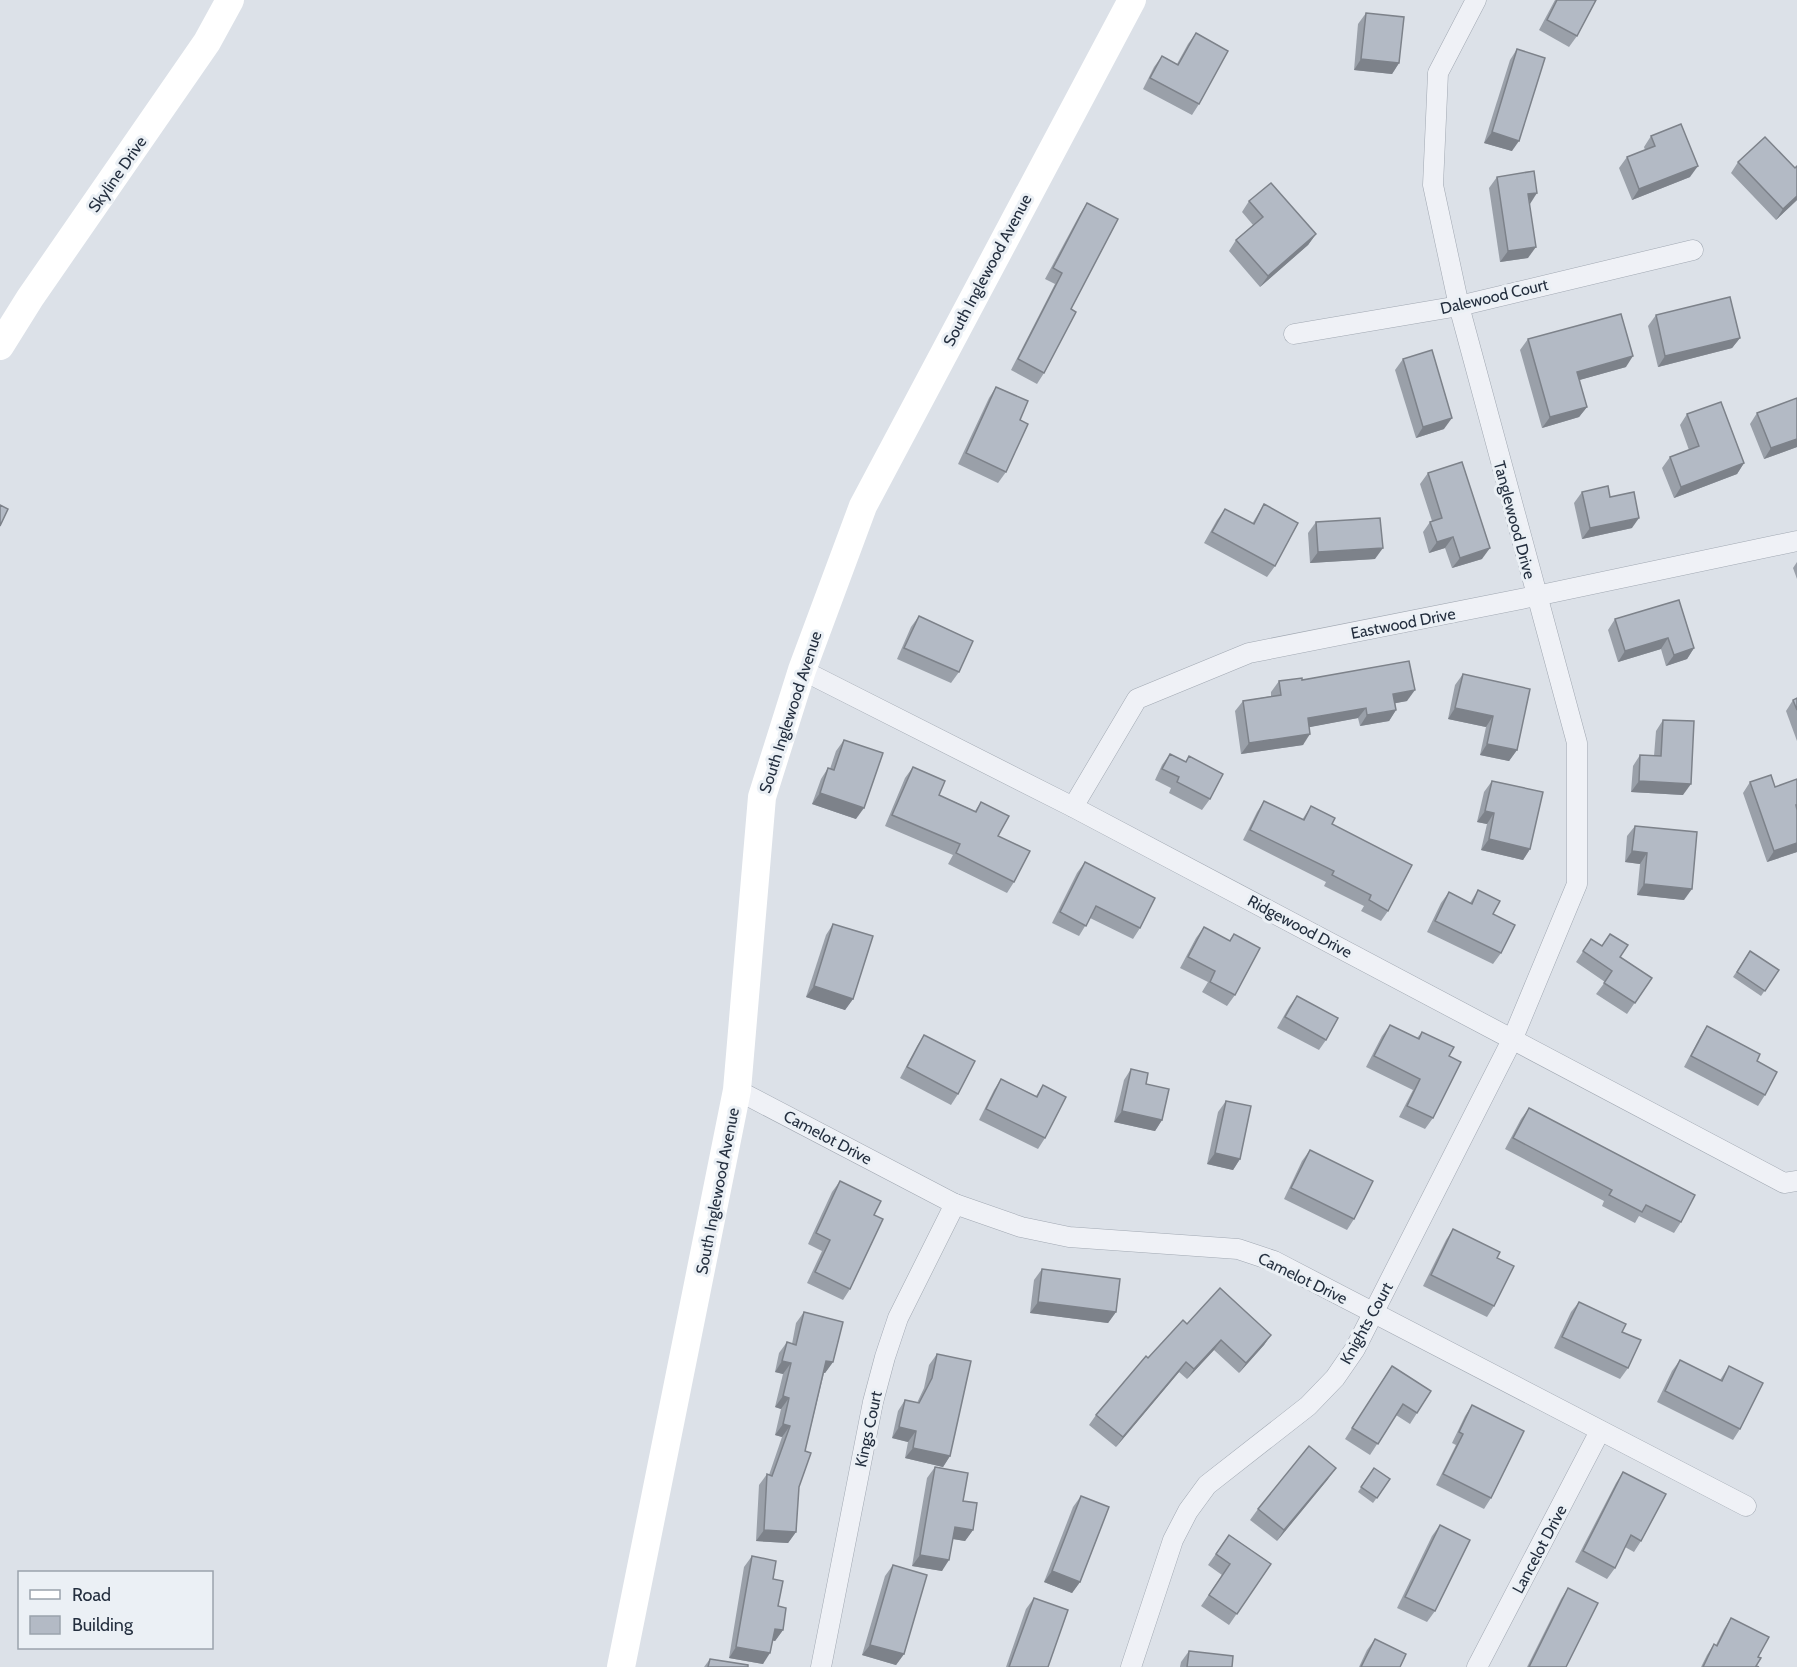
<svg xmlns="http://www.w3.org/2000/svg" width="1797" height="1667" font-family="Cabin,sans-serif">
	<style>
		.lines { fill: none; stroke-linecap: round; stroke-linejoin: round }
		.street-casing { stroke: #a1a8b2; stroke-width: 21 }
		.street { stroke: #eff1f6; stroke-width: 20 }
		.secondary { stroke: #fff; stroke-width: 28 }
		.wall { fill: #9aa0a9 }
		.shaded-wall { fill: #7d828a }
		.building { fill: #b3bac5; stroke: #7d828a; stroke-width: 1.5 }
		.labels { text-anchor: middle; stroke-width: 6; stroke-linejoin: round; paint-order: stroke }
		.street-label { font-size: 16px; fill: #242f3f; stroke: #ebf0f5 }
	</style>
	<rect width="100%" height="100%" fill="#dce1e8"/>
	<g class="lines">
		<g class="street-casing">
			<g id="street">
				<polyline points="1294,334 1459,306 1693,250"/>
				<polyline points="802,670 1073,807 1784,1183 1797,1181"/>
				<polyline points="1073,807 1137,699 1249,653 1536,596 1797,541"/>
				<polyline points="737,1090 955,1204 1021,1227 1069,1237 1238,1249 1274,1261 1746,1506"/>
				<polyline points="821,1667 873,1402 885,1357 898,1318 955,1204"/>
				<polyline points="1131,1667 1173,1540 1188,1511 1207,1485 1308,1406 1335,1378 1355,1349 1513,1038 1577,884 1577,743 1459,306 1433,185 1438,73 1476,0"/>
				<polyline points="1477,1667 1600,1431"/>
			</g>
		</g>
		<use href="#street" class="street"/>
		<g class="secondary">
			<polyline points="0,346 30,298 207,42 230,0"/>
			<polyline points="621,1667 737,1090 762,797 802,670 863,506 1132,0"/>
		</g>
	</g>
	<g class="wall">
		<polygon points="1555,0 1596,0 1577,36 1569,47 1539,30"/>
		<polygon points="1366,13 1399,63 1392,74 1354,70 1358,24"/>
		<polygon points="1196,33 1199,104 1192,115 1143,89 1154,67 1162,56 1177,64 1188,44"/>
		<polygon points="1517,49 1512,151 1484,143 1510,60"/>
		<polygon points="1651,136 1690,177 1632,200 1619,168 1627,157 1645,150 1644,147"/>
		<polygon points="1738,162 1795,168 1797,166 1797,200 1776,220 1731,173"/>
		<polygon points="1497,177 1529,204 1528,258 1500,262 1489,188"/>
		<polygon points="1249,201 1316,234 1308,245 1260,287 1229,251 1236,240 1253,225 1242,212"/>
		<polygon points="1087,203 1071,309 1044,373 1037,384 1011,370 1055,284 1045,279 1080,214"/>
		<polygon points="1656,315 1740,338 1732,348 1658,367 1648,326"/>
		<polygon points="1528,339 1626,367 1579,380 1587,407 1579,417 1542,428 1520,350"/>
		<polygon points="1403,359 1444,429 1416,438 1395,370"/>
		<polygon points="996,387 1020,420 1006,472 998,483 958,464 989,398"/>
		<polygon points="1797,398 1797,447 1764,459 1750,424 1757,413"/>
		<polygon points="1687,414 1744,463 1737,474 1674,498 1662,468 1670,457 1689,450 1680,425"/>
		<polygon points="1428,473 1482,559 1452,568 1445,548 1429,553 1423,532 1430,522 1432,521 1420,484"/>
		<polygon points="1582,492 1632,528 1582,539 1574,503"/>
		<polygon points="1264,504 1275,566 1267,577 1204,543 1217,520 1225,509 1252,524"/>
		<polygon points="1316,522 1375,559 1310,563 1308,533"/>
		<polygon points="1797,562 1797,579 1793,568"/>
		<polygon points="1679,600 1694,648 1687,659 1666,666 1661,649 1618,662 1608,630 1615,619"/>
		<polygon points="919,616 959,672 951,683 897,659 911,627"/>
		<polygon points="1463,674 1517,750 1509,761 1480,755 1486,727 1448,719 1455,685"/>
		<polygon points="1302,680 1407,701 1395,703 1396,710 1389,721 1360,726 1358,718 1309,727 1303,745 1241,754 1235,711 1243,701 1271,696 1271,692 1279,681"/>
		<polygon points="1797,698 1797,741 1786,711 1793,700"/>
		<polygon points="1663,720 1683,795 1631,792 1633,766 1640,755 1654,756 1656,731"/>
		<polygon points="844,740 856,819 812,804 821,779 828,768 830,769 836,751"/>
		<polygon points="1170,754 1185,762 1189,756 1210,799 1202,810 1169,793 1171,788 1155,780 1162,765"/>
		<polygon points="913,767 939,795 975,811 981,802 998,836 1014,882 1007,893 948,864 953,855 885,826 905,778"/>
		<polygon points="1797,779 1797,852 1767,862 1743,793 1750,782 1775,787"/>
		<polygon points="1492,781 1530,849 1523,860 1481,850 1487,824 1477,822 1484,792"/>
		<polygon points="1264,801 1302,820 1311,806 1332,824 1388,911 1381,921 1361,911 1364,906 1324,886 1326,882 1243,840 1257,812"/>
		<polygon points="1635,826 1684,900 1637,895 1640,864 1625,862 1627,836"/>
		<polygon points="1085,862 1140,928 1133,939 1090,918 1079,936 1052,923 1077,873"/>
		<polygon points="1478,890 1493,914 1501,953 1493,964 1427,932 1441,903 1449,892 1470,903"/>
		<polygon points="833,924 853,999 845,1010 806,997 826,935"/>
		<polygon points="1204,927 1229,941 1234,934 1235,995 1227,1006 1202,992 1208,982 1180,968 1196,938"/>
		<polygon points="1591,939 1652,978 1627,1014 1596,994 1605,982 1576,962"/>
		<polygon points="1750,951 1779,970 1761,996 1733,977"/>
		<polygon points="1297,996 1326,1040 1319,1050 1277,1028 1289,1007"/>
		<polygon points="1390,1025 1417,1038 1422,1032 1449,1056 1433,1118 1425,1129 1399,1117 1413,1090 1366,1067 1382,1036"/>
		<polygon points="1707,1026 1757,1061 1765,1095 1758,1106 1684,1067 1700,1037"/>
		<polygon points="924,1035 958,1094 951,1105 900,1078 917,1046"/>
		<polygon points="1131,1069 1146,1084 1162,1120 1155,1131 1114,1122 1124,1080"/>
		<polygon points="1001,1079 1036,1096 1043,1085 1045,1138 1038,1149 979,1120 994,1090"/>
		<polygon points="1226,1101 1240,1159 1233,1170 1207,1164 1218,1112"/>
		<polygon points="1529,1108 1681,1222 1674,1233 1639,1216 1635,1223 1602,1206 1604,1201 1505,1149 1521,1119"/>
		<polygon points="1310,1150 1354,1219 1347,1230 1284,1199 1302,1161"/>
		<polygon points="840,1181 874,1215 850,1289 843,1300 807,1283 822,1251 808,1244 832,1192"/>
		<polygon points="1453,1229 1497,1258 1494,1306 1487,1317 1423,1286 1446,1240"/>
		<polygon points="1042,1269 1116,1312 1108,1323 1030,1313 1034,1280"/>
		<polygon points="1579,1302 1622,1332 1628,1368 1620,1379 1554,1348 1571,1312"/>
		<polygon points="804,1312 833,1362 825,1373 824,1373 805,1451 799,1487 796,1532 788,1543 756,1541 759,1485 767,1474 769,1475 782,1437 775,1435 781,1409 775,1407 783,1374 775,1372 779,1353 787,1342 792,1344 796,1323"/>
		<polygon points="1187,1324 1271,1335 1264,1345 1239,1373 1214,1350 1187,1379 1179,1372 1116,1447 1089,1425 1096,1415 1148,1358"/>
		<polygon points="937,1354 950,1456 943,1467 905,1458 908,1442 892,1438 898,1411 905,1400 917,1403 924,1388 929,1365"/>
		<polygon points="1680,1360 1720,1380 1729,1366 1740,1429 1733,1440 1657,1402 1672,1371"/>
		<polygon points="1392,1366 1417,1413 1410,1424 1396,1415 1370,1455 1345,1439"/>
		<polygon points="1472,1405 1491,1498 1484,1509 1436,1485 1456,1445 1452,1443 1465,1416"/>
		<polygon points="935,1467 963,1501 973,1530 965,1541 953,1539 942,1571 912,1566 927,1478"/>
		<polygon points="1374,1468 1390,1479 1373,1503 1358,1492"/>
		<polygon points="1623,1472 1641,1541 1634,1552 1625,1547 1615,1568 1607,1579 1575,1562 1616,1483"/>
		<polygon points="1328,1479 1277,1541 1250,1520 1258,1509"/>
		<polygon points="1081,1496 1080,1582 1072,1593 1044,1582 1073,1507"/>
		<polygon points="1440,1525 1435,1611 1427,1622 1397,1608 1432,1536"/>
		<polygon points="1229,1535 1271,1564 1229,1625 1201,1606 1222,1575 1208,1565"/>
		<polygon points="752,1556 778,1606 783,1630 775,1641 772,1640 763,1664 729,1658 744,1567"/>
		<polygon points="893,1565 904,1654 896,1665 862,1655 885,1576"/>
		<polygon points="1568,1588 1566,1667 1527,1667 1561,1599"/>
		<polygon points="1034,1598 1048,1667 1006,1667 1026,1609"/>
		<polygon points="1731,1618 1758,1657 1756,1666 1759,1667 1701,1667 1707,1655 1714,1644 1716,1645 1724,1629"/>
		<polygon points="1375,1639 1400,1667 1359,1667 1367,1650"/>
		<polygon points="1189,1651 1232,1667 1180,1667 1181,1662"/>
		<polygon points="710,1659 748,1667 704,1667"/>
	</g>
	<g class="shaded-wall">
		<polygon points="1361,59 1399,63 1392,74 1354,70"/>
		<polygon points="1492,132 1519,141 1512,151 1484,143"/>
		<polygon points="1698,166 1690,177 1632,200 1639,189"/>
		<polygon points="1537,193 1530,204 1528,194"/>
		<polygon points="1797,196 1797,200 1776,220 1783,209"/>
		<polygon points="1316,234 1308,245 1260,287 1268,276"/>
		<polygon points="1536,247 1528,258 1500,262 1508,251"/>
		<polygon points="1740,338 1732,348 1658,367 1665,356"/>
		<polygon points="1633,356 1626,367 1569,383 1577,372"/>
		<polygon points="1587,407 1579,417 1542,428 1550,417"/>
		<polygon points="1452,418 1444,429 1416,438 1423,427"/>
		<polygon points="1797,439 1797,447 1764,459 1771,448"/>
		<polygon points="1744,463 1737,474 1674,498 1681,487"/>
		<polygon points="1639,518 1632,528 1582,539 1590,528"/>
		<polygon points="1453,537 1445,548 1429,553 1437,542"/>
		<polygon points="1383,548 1375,559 1310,563 1318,552"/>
		<polygon points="1490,548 1482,559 1452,568 1460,558"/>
		<polygon points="1668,638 1661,649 1618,662 1625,651"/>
		<polygon points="1694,648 1687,659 1666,666 1674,655"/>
		<polygon points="1415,690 1407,701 1386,705 1393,694"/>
		<polygon points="1366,708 1358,718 1300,729 1308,718"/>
		<polygon points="1455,708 1493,716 1486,727 1448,719"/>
		<polygon points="1396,710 1389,721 1360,726 1367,715"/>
		<polygon points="1310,734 1303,745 1241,754 1249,743"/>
		<polygon points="1487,744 1517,750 1509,761 1480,755"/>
		<polygon points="1639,781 1691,784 1683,795 1631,792"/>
		<polygon points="820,793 864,808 856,819 812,804"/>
		<polygon points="1485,811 1494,813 1487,824 1477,822"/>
		<polygon points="1489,839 1530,849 1523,860 1481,850"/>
		<polygon points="1797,843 1797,852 1767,862 1774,851"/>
		<polygon points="1632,851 1647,853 1640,864 1625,862"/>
		<polygon points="1644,884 1692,889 1684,900 1637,895"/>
		<polygon points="814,986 853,999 845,1010 806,997"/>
		<polygon points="1122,1111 1162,1120 1155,1131 1114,1122"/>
		<polygon points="1215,1153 1240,1159 1233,1170 1207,1164"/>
		<polygon points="1038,1302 1116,1312 1108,1323 1030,1313"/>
		<polygon points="1271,1335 1264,1345 1239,1373 1246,1363"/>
		<polygon points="1221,1340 1214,1350 1187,1379 1194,1369"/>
		<polygon points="782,1361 791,1363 783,1374 775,1372"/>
		<polygon points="826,1361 833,1362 825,1373 819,1372"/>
		<polygon points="1186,1362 1179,1372 1116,1447 1123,1437"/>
		<polygon points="783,1396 789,1398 781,1409 775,1407"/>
		<polygon points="783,1424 790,1426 782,1437 775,1435"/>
		<polygon points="899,1427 916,1431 908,1442 892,1438"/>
		<polygon points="913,1448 950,1456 943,1467 905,1458"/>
		<polygon points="1336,1468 1328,1479 1277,1541 1284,1530"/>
		<polygon points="955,1527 973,1530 965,1541 947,1538"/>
		<polygon points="764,1530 796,1532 788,1543 756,1541"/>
		<polygon points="920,1555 949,1560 942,1571 912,1566"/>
		<polygon points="1052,1571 1080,1582 1072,1593 1044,1582"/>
		<polygon points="775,1629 783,1630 775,1641 767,1639"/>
		<polygon points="870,1645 904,1654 896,1665 862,1655"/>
		<polygon points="736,1647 770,1653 763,1664 729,1658"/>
	</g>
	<g class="building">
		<polygon points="1557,0 1596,0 1577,36 1547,20"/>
		<polygon points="1366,13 1404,17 1399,63 1361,59"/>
		<polygon points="1196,33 1228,51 1199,104 1150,78 1162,56 1178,65"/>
		<polygon points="1517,49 1545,58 1519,141 1492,132"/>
		<polygon points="1681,124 1698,166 1639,189 1627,157 1655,146 1651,136"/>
		<polygon points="1765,137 1795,168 1797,166 1797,196 1783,209 1738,162"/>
		<polygon points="1534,171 1537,193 1528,194 1536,247 1508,251 1497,177"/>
		<polygon points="1271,183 1316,234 1268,276 1236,240 1263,217 1249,201"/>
		<polygon points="1087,203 1118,219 1071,309 1076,312 1044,373 1018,359 1062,273 1053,268"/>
		<polygon points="1730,297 1740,338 1665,356 1656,315"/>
		<polygon points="1621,314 1633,356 1577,372 1587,407 1550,417 1528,339"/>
		<polygon points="1432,350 1452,418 1423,427 1403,359"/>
		<polygon points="996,387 1028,401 1020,420 1028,424 1006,472 966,453"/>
		<polygon points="1797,398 1797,439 1771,448 1757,413"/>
		<polygon points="1721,402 1744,463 1681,487 1670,457 1699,446 1687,414"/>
		<polygon points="1462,462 1490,548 1460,558 1453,537 1437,542 1430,522 1442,518 1428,473"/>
		<polygon points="1608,486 1610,497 1634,492 1639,518 1590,528 1582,492"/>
		<polygon points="1264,504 1298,523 1275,566 1212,532 1225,509 1254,524"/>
		<polygon points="0,505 8,509 0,526"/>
		<polygon points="1380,518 1383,548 1318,552 1316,522"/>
		<polygon points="1679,600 1694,648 1674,655 1668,638 1625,651 1615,619"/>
		<polygon points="919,616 973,641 959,672 904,648"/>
		<polygon points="1409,661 1415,690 1393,694 1396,710 1367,715 1366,708 1308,718 1310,734 1249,743 1243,701 1281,695 1279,681 1302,678 1302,680"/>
		<polygon points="1463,674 1530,689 1517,750 1487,744 1493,716 1455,708"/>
		<polygon points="1797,698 1797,710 1793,700"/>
		<polygon points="1663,720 1694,721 1691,784 1639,781 1640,755 1661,756"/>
		<polygon points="844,740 883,753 864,808 820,793 828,768 834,770"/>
		<polygon points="1170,754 1186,762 1189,756 1223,774 1210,799 1177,782 1179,777 1162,769"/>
		<polygon points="913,767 945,781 939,795 976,812 981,802 1009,816 998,836 1030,851 1014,882 956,853 960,844 892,815"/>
		<polygon points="1771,775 1775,787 1797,779 1797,805 1796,805 1797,810 1797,843 1774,851 1750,782"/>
		<polygon points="1492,781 1543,792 1530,849 1489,839 1494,813 1485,811"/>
		<polygon points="1264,801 1304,820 1311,806 1335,818 1332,824 1412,865 1388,911 1369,900 1371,895 1332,875 1334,871 1250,830"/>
		<polygon points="1635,826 1697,832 1692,889 1644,884 1647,853 1632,851"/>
		<polygon points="1085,862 1155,898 1140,928 1096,906 1086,926 1060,912"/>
		<polygon points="1478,890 1500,901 1493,914 1515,925 1501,953 1435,921 1449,892 1472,904"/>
		<polygon points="833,924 873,936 853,999 814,986"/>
		<polygon points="1204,927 1230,941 1234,934 1260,948 1235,995 1210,982 1215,971 1188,957"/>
		<polygon points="1610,934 1628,945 1620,957 1652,978 1635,1003 1604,983 1612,971 1583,951 1591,939 1602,946"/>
		<polygon points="1750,951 1779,970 1765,991 1737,972"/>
		<polygon points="1297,996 1338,1018 1326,1040 1285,1017"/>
		<polygon points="1390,1025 1419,1039 1422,1032 1454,1047 1449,1056 1461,1062 1433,1118 1407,1106 1420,1079 1374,1056"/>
		<polygon points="1707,1026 1760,1054 1757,1061 1777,1072 1765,1095 1691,1056"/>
		<polygon points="924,1035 975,1061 958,1094 907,1067"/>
		<polygon points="1131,1069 1148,1073 1146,1084 1169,1089 1162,1120 1122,1111"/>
		<polygon points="1001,1079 1037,1097 1043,1085 1066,1097 1045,1138 986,1109"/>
		<polygon points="1226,1101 1251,1106 1240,1159 1215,1153"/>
		<polygon points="1529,1108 1695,1195 1681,1222 1646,1205 1642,1212 1609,1195 1612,1190 1513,1138"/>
		<polygon points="1310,1150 1373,1181 1354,1219 1291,1188"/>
		<polygon points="840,1181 881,1201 874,1215 883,1219 850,1289 815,1272 830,1240 816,1233"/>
		<polygon points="1453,1229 1500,1252 1497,1258 1514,1266 1494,1306 1431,1275"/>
		<polygon points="1042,1269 1120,1279 1116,1312 1038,1302"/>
		<polygon points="1220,1288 1271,1335 1246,1363 1221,1340 1194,1369 1186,1362 1123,1437 1096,1415 1146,1356 1148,1358 1183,1320 1187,1324"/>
		<polygon points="1579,1302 1626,1324 1622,1332 1641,1340 1628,1368 1562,1337"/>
		<polygon points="804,1312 843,1322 833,1362 826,1361 805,1451 811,1453 799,1487 796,1532 764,1530 767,1474 772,1476 790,1426 783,1424 789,1398 783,1396 791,1363 782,1361 787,1342 796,1345"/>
		<polygon points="937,1354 971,1361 950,1456 913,1448 916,1431 899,1427 905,1400 919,1403 932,1378"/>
		<polygon points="1680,1360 1722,1381 1729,1366 1763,1383 1740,1429 1665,1391"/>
		<polygon points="1392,1366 1431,1391 1417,1413 1403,1404 1378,1444 1352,1428"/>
		<polygon points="1472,1405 1524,1431 1491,1498 1443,1474 1463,1434 1459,1432"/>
		<polygon points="1309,1446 1336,1468 1284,1530 1258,1509"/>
		<polygon points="935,1467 968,1473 963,1501 977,1503 973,1530 955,1527 949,1560 920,1555"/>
		<polygon points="1374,1468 1390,1479 1377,1498 1361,1487"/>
		<polygon points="1623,1472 1666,1494 1641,1541 1631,1535 1615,1568 1583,1551"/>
		<polygon points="1081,1496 1109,1507 1080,1582 1052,1571"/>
		<polygon points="1440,1525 1470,1540 1435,1611 1405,1597"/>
		<polygon points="1229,1535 1271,1564 1237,1614 1209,1595 1230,1564 1216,1554"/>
		<polygon points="752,1556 776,1561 773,1579 783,1581 778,1606 786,1608 783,1630 775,1629 770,1653 736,1647"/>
		<polygon points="893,1565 927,1575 904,1654 870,1645"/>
		<polygon points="1568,1588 1598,1603 1566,1667 1529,1667"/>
		<polygon points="1034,1598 1068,1610 1048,1667 1009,1667"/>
		<polygon points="1731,1618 1769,1637 1758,1657 1761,1658 1756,1666 1759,1667 1703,1667 1714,1644 1717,1646"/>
		<polygon points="1375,1639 1406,1654 1400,1667 1361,1667"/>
		<polygon points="1189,1651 1233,1656 1232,1667 1187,1667"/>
		<polygon points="710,1659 748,1665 748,1667 708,1667"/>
	</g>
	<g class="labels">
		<g class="street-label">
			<text transform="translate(117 174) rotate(-55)" y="6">Skyline Drive</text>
			<text transform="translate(987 270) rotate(-62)" y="6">South Inglewood Avenue</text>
			<text transform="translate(1494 296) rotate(-13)" y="6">Dalewood Court</text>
			<text transform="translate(1515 520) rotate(75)" y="6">Tanglewood Drive</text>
			<text transform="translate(1403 623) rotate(-11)" y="6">Eastwood Drive</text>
			<text transform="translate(790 712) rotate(-72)" y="6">South Inglewood Avenue</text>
			<text transform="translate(1300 926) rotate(28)" y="6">Ridgewood Drive</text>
			<text transform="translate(828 1137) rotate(28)" y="6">Camelot Drive</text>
			<text transform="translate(717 1191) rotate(-79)" y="6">South Inglewood Avenue</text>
			<text transform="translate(1303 1278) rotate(26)" y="6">Camelot Drive</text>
			<text transform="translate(1366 1323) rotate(-61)" y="6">Knights Court</text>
			<text transform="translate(868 1429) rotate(-78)" y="6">Kings Court</text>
			<text transform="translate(1539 1549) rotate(-62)" y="6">Lancelot Drive</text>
		</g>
	</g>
	<rect x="18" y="1571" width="195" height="78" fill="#ebf0f5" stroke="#9ba3ac" stroke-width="1.5"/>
	<rect x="30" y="1590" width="30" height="9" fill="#ffffff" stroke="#9ba3ac" stroke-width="1.5"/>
	<text x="72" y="1601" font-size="18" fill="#242f3f">Road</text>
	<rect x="30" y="1616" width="30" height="18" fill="#b3bac5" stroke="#9ba3ac" stroke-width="1.5"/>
	<text x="72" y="1631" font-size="18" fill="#242f3f">Building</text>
</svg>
